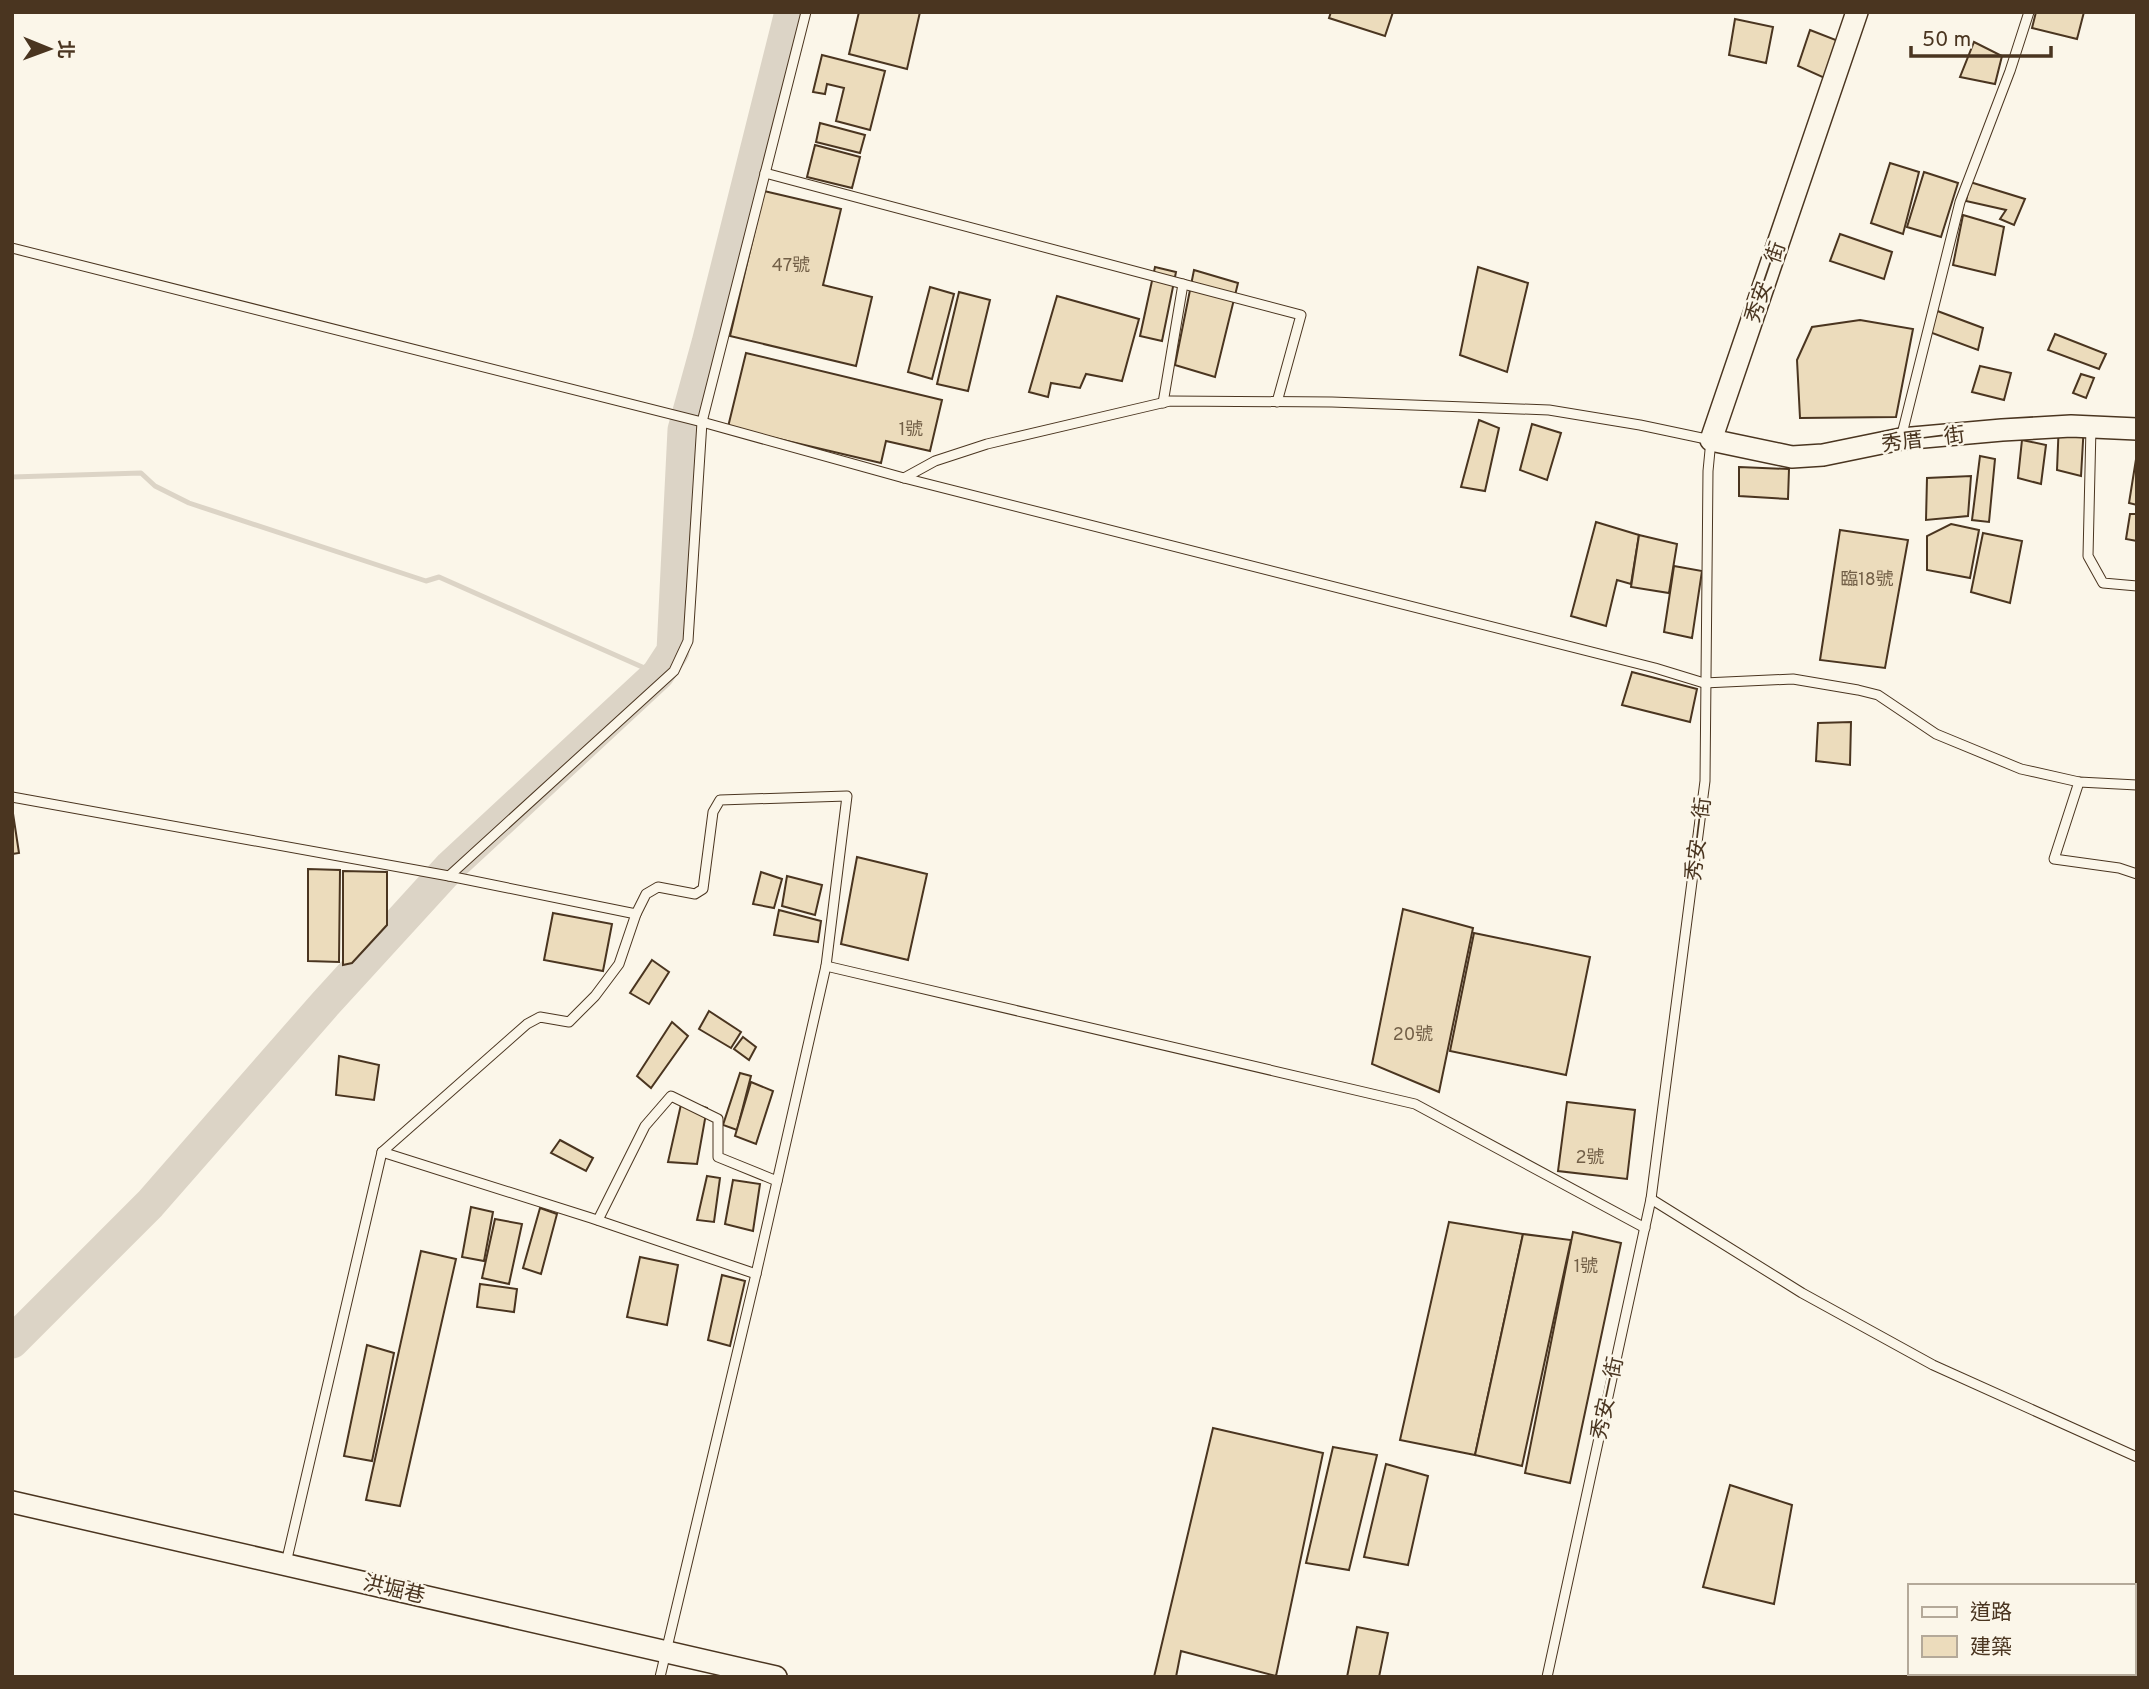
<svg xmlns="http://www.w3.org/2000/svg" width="2149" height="1689" font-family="Overpass,'Noto Sans TC',sans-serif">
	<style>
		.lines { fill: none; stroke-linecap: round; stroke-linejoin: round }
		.stream { stroke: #dcd4c6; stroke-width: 5 }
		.river { stroke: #dcd4c6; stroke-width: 33 }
		.building { fill: #ecdcbc; stroke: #4a3520; stroke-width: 2 }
		.service-casing { stroke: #4a3520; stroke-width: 11 }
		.tertiary-casing { stroke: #4a3520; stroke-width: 24 }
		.service { stroke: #fbf6e9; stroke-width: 9 }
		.tertiary { stroke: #fbf6e9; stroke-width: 21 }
		.labels { text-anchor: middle; stroke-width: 5; stroke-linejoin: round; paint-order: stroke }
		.number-label { font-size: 18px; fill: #725f47 }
		.street-label { font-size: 21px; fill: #4a3520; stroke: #fbf6e9 }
	</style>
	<rect width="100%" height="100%" fill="#fbf6e9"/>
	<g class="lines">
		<polyline class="stream" points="12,477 141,473 155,486 189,503 426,581 439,577 658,674"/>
		<polyline class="river" points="12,1342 150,1204 325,1004 451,866 658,674 673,651 684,430 708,343 791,12"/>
	</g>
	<g class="building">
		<polygon points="859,12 920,12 907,69 849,54"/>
		<polygon points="1331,12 1393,12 1385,36 1329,18"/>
		<polygon points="2036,12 2084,12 2077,39 2032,28"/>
		<polygon points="1735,19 1773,27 1766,63 1729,55"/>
		<polygon points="1810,30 1841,42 1829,80 1798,66"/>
		<polygon points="1974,42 2002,56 1995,84 1960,77"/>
		<polygon points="822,55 885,71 870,130 836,121 844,88 827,84 825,94 813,92"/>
		<polygon points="820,123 865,135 860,153 816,142"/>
		<polygon points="815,145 860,157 852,188 807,177"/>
		<polygon points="1890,163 1919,172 1903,234 1871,223"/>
		<polygon points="1924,172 1958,183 1941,237 1907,227"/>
		<polygon points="1970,182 2025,199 2014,225 2000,219 2006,210 1966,201"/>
		<polygon points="764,191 841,209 823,285 872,297 856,366 730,336"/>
		<polygon points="1963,215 2004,227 1995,275 1953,265"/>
		<polygon points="1840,234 1892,252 1884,279 1830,261"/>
		<polygon points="1155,267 1176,272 1162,341 1140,336"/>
		<polygon points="1478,267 1528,283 1507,372 1460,355"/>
		<polygon points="1194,270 1238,283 1215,377 1175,365"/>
		<polygon points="930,287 954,294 932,379 908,372"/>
		<polygon points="959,292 990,300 968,391 937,384"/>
		<polygon points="1057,296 1139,319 1122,381 1086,374 1080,388 1051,383 1048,397 1029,392"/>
		<polygon points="1932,309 1983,328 1978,350 1924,330"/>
		<polygon points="1860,320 1913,329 1896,417 1800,418 1797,360 1812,327"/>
		<polygon points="2055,334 2106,354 2099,369 2048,350"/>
		<polygon points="746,353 942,400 930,451 886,441 881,463 728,427"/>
		<polygon points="1980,366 2011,373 2004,400 1972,392"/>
		<polygon points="2081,374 2094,378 2086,398 2073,393"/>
		<polygon points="1479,420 1499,428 1485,491 1461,487"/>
		<polygon points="2059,421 2084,424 2081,476 2057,470"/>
		<polygon points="1532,424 1561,433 1547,480 1520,470"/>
		<polygon points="2022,440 2046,445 2041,484 2018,478"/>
		<polygon points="2137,453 2137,505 2129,503"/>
		<polygon points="1980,456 1995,459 1989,522 1972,520"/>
		<polygon points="1739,467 1789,469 1788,499 1739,496"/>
		<polygon points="1971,476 1968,516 1926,520 1927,478"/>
		<polygon points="2130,514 2137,514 2137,541 2126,539"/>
		<polygon points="1596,522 1639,535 1631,584 1617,580 1606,626 1571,616"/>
		<polygon points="1951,524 1979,530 1970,578 1927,570 1927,536"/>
		<polygon points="1840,530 1908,540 1885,668 1820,660"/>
		<polygon points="1983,533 2022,541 2010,603 1971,592"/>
		<polygon points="1639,535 1677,544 1669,593 1631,587"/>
		<polygon points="1674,566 1702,571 1692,638 1664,632"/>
		<polygon points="1632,672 1697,689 1690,722 1622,705"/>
		<polygon points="1851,722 1850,765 1816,761 1818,723"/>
		<polygon points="12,807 19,853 12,854"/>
		<polygon points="857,857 927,874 908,960 841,944"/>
		<polygon points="308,869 340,870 339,962 308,961"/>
		<polygon points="343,871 387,872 387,925 352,963 343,965"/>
		<polygon points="761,872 782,879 774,908 753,904"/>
		<polygon points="787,876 822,885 815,915 782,906"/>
		<polygon points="1403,909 1473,928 1439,1092 1372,1064"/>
		<polygon points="779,910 821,921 818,942 774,935"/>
		<polygon points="553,913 612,924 603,971 544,960"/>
		<polygon points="1474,933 1590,957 1566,1075 1450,1051"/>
		<polygon points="652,960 669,972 649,1004 630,993"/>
		<polygon points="709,1011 741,1032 731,1048 699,1029"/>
		<polygon points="672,1022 688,1036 651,1088 637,1076"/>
		<polygon points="743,1037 756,1047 749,1060 734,1049"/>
		<polygon points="339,1056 379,1065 374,1100 336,1095"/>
		<polygon points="740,1073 751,1076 737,1130 723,1125"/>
		<polygon points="751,1082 773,1091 756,1144 735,1136"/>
		<polygon points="682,1100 707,1108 697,1164 668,1162"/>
		<polygon points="1567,1102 1635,1110 1627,1179 1558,1171"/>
		<polygon points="560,1140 593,1158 586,1171 551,1153"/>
		<polygon points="707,1176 720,1178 714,1222 697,1220"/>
		<polygon points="733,1180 760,1184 753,1231 725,1224"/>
		<polygon points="471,1207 493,1212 484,1261 462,1257"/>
		<polygon points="540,1208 557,1214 541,1274 523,1268"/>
		<polygon points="495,1219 522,1224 509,1284 482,1278"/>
		<polygon points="1449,1222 1523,1234 1475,1455 1400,1440"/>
		<polygon points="1573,1232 1621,1243 1570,1483 1525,1473"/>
		<polygon points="1523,1234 1571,1240 1522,1466 1475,1455"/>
		<polygon points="421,1251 456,1259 400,1506 366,1500"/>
		<polygon points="640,1257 678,1265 667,1325 627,1317"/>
		<polygon points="722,1275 745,1281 730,1346 708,1340"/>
		<polygon points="480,1284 517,1289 514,1312 477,1307"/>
		<polygon points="367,1345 394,1353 372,1461 344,1456"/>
		<polygon points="1213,1428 1323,1453 1276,1676 1181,1651 1176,1677 1154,1677"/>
		<polygon points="1333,1447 1377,1455 1349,1570 1306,1563"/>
		<polygon points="1386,1464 1428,1476 1408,1565 1364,1557"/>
		<polygon points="1730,1485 1792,1505 1774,1604 1703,1587"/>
		<polygon points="1357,1627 1388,1633 1379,1677 1347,1677"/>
	</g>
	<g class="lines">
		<g class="service-casing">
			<g id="service">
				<polyline points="765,173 1183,284 1163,403"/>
				<polyline points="12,248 702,422 904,478 1655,668 1704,683 1793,679 1858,690 1878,695 1936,734 2021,769 2079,782 2137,785"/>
				<polyline points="1183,284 1301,315 1277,402"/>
				<polyline points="2091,427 2088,556 2103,583 2137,586"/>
				<polyline points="1901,438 1960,202 2010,71 2029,12"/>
				<polyline points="904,478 935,461 987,444 1170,401 1332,402 1549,410 1640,425 1711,440 1708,471 1705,781 1651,1199 1547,1677"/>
				<polyline points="2079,782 2054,859 2119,868 2137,874"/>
				<polyline points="12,797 449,876 636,914 646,894 658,887 695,894 703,889 713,812 720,800 847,796 826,966 756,1274 660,1677"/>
				<polyline points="449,876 674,671 688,641 702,422 806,12"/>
				<polyline points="826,966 1415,1104 1645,1228"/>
				<polyline points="382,1152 591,1218 756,1274"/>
				<polyline points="1651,1199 1802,1293 1933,1365 2137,1457"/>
				<polyline points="598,1220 645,1126 671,1096 718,1119 718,1157 777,1181"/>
				<polyline points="286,1563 382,1152 527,1024 540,1017 569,1022 595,996 619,964 636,914"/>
			</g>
		</g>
		<g class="tertiary-casing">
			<g id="tertiary">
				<polyline points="1857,12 1711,440 1792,457 1823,455 1901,439 2002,430 2071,426 2137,429"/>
				<polyline points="12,1502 776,1677"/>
			</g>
		</g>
		<use href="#service" class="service"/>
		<use href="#tertiary" class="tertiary"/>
	</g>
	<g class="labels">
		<g class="number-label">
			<text x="791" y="271">47號</text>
			<text x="911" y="435">1號</text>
			<text x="1867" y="585">臨18號</text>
			<text x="1413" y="1040">20號</text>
			<text x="1590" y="1163">2號</text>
			<text x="1586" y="1272">1號</text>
		</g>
		<g class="street-label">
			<text transform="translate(1765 282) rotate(-71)" y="7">秀安一街</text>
			<text transform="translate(1923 439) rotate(-7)" y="7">秀厝一街</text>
			<text transform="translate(1698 839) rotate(-83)" y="7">秀安一街</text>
			<text transform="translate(1607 1398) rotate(-78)" y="7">秀安一街</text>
			<text transform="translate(394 1589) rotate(13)" y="7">洪堀巷</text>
		</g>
	</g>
	<rect width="2149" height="1689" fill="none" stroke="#4a3520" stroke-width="28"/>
	<rect x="1908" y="1584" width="228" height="91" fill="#fbf6e9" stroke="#b4a999" stroke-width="2"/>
	<rect x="1922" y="1607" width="35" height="10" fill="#fbf6e9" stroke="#b4a999" stroke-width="2"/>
	<text x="1970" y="1619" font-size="21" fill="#4a3520">道路</text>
	<rect x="1922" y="1636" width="35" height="21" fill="#ecdcbc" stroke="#b4a999" stroke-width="2"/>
	<text x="1970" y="1654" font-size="21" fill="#4a3520">建築</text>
	<g transform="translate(49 49) rotate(91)" stroke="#fbf6e9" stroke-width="5" paint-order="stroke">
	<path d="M0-5L12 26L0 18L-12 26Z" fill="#4a3520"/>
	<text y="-10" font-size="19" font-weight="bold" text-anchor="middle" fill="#4a3520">北</text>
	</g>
	<path d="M1911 46v10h140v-10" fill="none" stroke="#4a3520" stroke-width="3.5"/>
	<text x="1922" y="46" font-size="21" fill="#4a3520" stroke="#fbf6e9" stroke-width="5" paint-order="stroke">50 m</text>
</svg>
